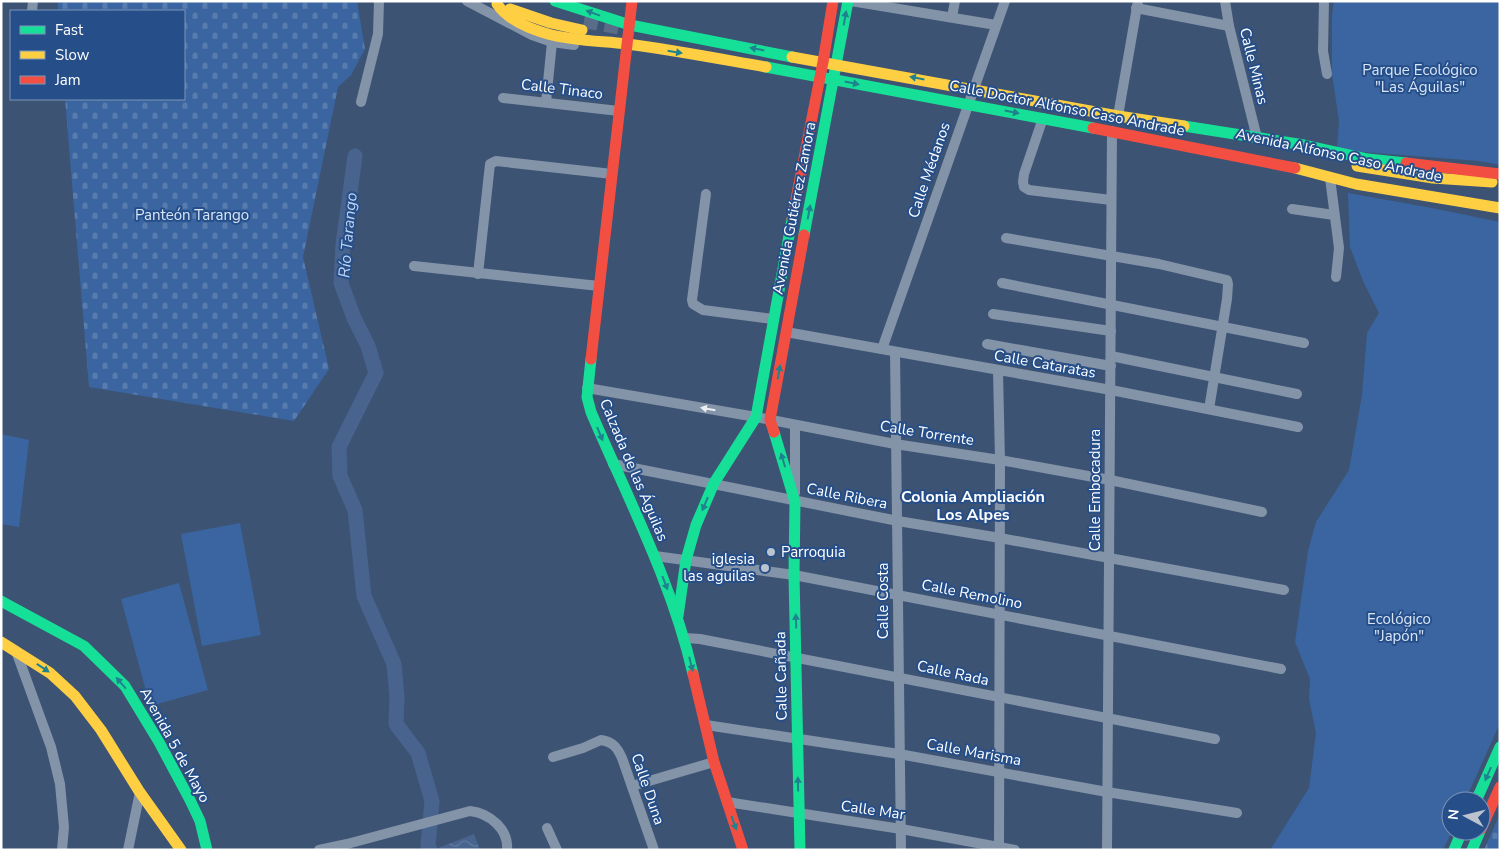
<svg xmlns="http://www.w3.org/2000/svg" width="1501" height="851" font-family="'Nunito Sans',sans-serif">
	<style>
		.cemetery { fill: url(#cemetery-stones) }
		.green { fill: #3a65a0 }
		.water { fill: url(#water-waves) }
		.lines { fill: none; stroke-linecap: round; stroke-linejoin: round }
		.river { stroke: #48638d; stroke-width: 15 }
		.secondary-tunnel { stroke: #596d89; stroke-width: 14; stroke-dasharray: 14 7; stroke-linecap: butt }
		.street { stroke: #8393a8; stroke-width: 10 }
		.fast { stroke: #16e098; stroke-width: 11 }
		.slow { stroke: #ffcf43; stroke-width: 11 }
		.jam { stroke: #f24e42; stroke-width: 11 }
		.oneway { fill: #20828f }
		.oneway2 { fill: #eceff2 }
		.poi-dot { fill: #bbc3ce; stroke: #264f8a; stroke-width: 2 }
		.labels { text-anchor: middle; stroke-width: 4; stroke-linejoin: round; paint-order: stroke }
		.street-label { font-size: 15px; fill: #fff; stroke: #264f8a }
		.park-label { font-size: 15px; fill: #d7e5f7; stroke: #264f8a }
		.poi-label { font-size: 15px; fill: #fff; stroke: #264f8a; text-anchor: start }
		.water-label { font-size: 16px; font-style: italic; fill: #bfd4f1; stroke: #264f8a }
		.neighbourhood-label { font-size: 16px; font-weight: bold; fill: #fff; stroke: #264f8a }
	</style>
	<defs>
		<pattern id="cemetery-stones" width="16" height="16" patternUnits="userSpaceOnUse" patternTransform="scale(1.25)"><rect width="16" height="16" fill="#3a65a0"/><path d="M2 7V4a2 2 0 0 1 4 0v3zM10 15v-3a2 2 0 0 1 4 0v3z" fill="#587cae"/></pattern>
		<pattern id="water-waves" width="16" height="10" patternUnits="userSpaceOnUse" patternTransform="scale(1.25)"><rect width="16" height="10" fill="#48638d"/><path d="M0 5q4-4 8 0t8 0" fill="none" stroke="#637a9e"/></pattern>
	</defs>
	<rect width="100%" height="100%" fill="#3c5374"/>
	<g class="cemetery">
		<polygon points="58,1 357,1 365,49 351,75 338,87 303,257 329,369 294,421 89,387 65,99 184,99 184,11 58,11"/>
		<polygon points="1500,814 1500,850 1484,850"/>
	</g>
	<g class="green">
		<polygon points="1334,1 1500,1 1500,165 1479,161 1337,150 1339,121 1332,74 1332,16"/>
		<polygon points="1348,193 1432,208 1500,222 1500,723 1465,801 1451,801 1452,831 1443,850 1270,850 1309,788 1316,733 1309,699 1310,679 1295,642 1308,551 1316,522 1349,470 1362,395 1367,333 1379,313 1363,281 1350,247"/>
		<polygon points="1,434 29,440 19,527 1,524"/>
		<polygon points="240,523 261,635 202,646 181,534"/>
		<polygon points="179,583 208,690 150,706 121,599"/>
	</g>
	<polygon class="water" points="474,834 480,850 423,850 428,846 438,848"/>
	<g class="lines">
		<polyline class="river" points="355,156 343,244 341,283 354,318 368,346 376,373 339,447 340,476 355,510 364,596 394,664 397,697 396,724 418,753 432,801 428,846 430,850"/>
		<polyline class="secondary-tunnel" points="584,21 627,29"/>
		<g class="street">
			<polyline points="467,1 532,35 552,42 574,45"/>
			<polyline points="851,1 996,25"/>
			<polyline points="1225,1 1229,26 1257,138"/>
			<polyline points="1324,1 1323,51 1327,74"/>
			<polyline points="1136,8 1229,26"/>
			<polyline points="32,11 33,1"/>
			<polyline points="952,17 955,1"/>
			<polyline points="503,98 619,111"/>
			<polyline points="361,102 378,34 379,1"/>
			<polyline points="546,102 552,42"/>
			<polyline points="1118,116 1138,1"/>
			<polyline points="1043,118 1024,174 1023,182 1024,187 1029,190 1111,200"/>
			<polyline points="1330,178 1339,248 1336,277"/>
			<polyline points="706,194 692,300 693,304 703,310 773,319"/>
			<polyline points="1292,209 1334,215"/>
			<polyline points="1006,238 1159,264 1227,280 1228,284 1227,299 1209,409"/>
			<polyline points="414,266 599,286"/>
			<polyline points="478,274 490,164 496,161 612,174"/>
			<polyline points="1002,283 1304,343"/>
			<polyline points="993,314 1111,331"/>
			<polyline points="786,332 1111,390 1298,427"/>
			<polyline points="987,344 1111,366"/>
			<polyline points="882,349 1005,1"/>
			<polyline points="895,352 901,850"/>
			<polyline points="1111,356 1297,394"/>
			<polyline points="998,371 1000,460 999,850"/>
			<polyline points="587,388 756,417 895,444 1000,460 1110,480 1262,512"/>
			<polyline points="795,425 795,493"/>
			<polyline points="613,464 898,521 1000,538 1284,590"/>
			<polyline points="655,556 794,575 1281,669"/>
			<polyline points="685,638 700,639 1215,739"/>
			<polyline points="16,651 51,747 60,784 64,827 62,850"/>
			<polyline points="706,725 899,754 1107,792 1237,813"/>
			<path d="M553,757L583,748L601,740C613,742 617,747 622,758L654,850"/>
			<polyline points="632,786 714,762"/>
			<polyline points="727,802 901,829 1015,850"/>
			<polyline points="547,828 557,850"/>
			<polyline points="128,850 140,792"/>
			<path d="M319,850L347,844L470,811C489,813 509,829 507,850"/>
			<polyline points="1107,850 1112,131"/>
		</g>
		<g class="fast">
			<polyline points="555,1 630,25 792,57"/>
			<polyline points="766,67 1093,128"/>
			<polyline points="1184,126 1304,145 1368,159 1406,163"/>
			<polyline points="804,235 848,1"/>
			<path d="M591,359L587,397L591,412C628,499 672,582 693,674"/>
			<polyline points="774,432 795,502 794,575 800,850"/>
			<polyline points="1,601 84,646 125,686 159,742 190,800 200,821 207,850"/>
			<polyline points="678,616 686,560 696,525 714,483 756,417 792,219"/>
			<polyline points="1476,801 1500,747"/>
			<polyline points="1454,850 1462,831"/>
			<polyline points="1472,850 1480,831"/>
		</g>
		<g class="slow">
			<path d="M497,4C508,20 530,29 548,34C574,41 601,41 627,44C674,50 720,59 766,67"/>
			<polyline points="510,9 551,23 582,30"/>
			<polyline points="792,57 1118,116 1184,126"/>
			<polyline points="1357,166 1433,178 1492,182"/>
			<polyline points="1295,168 1356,184 1500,208"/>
			<polyline points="1,642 50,673 75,696 101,730 139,791 181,850"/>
		</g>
		<g class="jam">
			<polyline points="1093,128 1295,168"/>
			<polyline points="1406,163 1500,174"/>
			<polyline points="792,219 823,62 833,1"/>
			<polyline points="591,359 632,1"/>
			<polyline points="774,432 770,420 804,235"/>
			<polyline points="693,674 714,762 743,850"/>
			<polyline points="1481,829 1500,787"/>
		</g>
	</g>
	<defs><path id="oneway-solid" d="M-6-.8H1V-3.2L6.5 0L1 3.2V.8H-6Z" transform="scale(1.25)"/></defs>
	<g class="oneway">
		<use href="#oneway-solid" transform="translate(593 13) rotate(-160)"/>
		<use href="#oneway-solid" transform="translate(845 18) rotate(-80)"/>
		<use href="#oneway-solid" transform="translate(757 49) rotate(-169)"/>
		<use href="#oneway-solid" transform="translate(675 52) rotate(9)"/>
		<use href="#oneway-solid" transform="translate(917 78) rotate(-169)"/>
		<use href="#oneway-solid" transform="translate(852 83) rotate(12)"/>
		<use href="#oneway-solid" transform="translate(1012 112) rotate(11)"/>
		<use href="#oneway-solid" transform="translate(809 212) rotate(-79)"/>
		<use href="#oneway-solid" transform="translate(779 372) rotate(-80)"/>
		<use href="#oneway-solid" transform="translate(600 434) rotate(67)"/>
		<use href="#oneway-solid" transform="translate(783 460) rotate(-107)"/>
		<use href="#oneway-solid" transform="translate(705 504) rotate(113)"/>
		<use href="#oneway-solid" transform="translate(665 583) rotate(69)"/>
		<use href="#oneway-solid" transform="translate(796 621) rotate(-92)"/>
		<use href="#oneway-solid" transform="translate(691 664) rotate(76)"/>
		<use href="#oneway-solid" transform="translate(43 668) rotate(33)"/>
		<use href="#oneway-solid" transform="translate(121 683) rotate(-131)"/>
		<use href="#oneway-solid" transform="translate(1488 774) rotate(114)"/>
		<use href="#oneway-solid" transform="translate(798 784) rotate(-91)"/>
		<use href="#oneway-solid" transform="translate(734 823) rotate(71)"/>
	</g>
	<use class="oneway2" href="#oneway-solid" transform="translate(708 409) rotate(-170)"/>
	<g class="poi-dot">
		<circle cx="771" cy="552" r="5"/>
		<circle cx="765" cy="568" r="5"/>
	</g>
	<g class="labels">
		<g class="street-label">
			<text transform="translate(1254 66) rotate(76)" y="5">Calle Minas</text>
			<text transform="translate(562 89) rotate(7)" y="5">Calle Tinaco</text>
			<text transform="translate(1067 108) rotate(11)" y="5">Calle Doctor Alfonso Caso Andrade</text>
			<text transform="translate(1339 155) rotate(12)" y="5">Avenida Alfonso Caso Andrade</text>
			<text transform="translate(929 170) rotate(-71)" y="5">Calle Médanos</text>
			<text transform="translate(794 208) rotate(-79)" y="5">Avenida Gutiérrez Zamora</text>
			<text transform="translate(1045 364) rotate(10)" y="5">Calle Cataratas</text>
			<text transform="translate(927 433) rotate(9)" y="5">Calle Torrente</text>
			<text transform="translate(634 470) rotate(67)" y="5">Calzada de las Águilas</text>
			<text transform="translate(1095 490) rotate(-90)" y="5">Calle Embocadura</text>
			<text transform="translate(847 496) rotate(11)" y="5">Calle Ribera</text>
			<text transform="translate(972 594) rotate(11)" y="5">Calle Remolino</text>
			<text transform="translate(883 601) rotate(-90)" y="5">Calle Costa</text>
			<text transform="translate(953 673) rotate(12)" y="5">Calle Rada</text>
			<text transform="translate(781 676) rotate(-91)" y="5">Calle Cañada</text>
			<text transform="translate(175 745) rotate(61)" y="5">Avenida 5 de Mayo</text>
			<text transform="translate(974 752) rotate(10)" y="5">Calle Marisma</text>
			<text transform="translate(648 789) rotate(71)" y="5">Calle Duna</text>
			<text transform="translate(873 810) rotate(8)" y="5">Calle Mar</text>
		</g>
		<g class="park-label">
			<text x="1420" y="75">Parque Ecológico<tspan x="1420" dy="17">"Las Águilas"</tspan></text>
			<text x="192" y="220">Panteón Tarango</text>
			<text x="1399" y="624">Ecológico<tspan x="1399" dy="17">"Japón"</tspan></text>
		</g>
		<g class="poi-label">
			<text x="781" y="557">Parroquia</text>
			<text x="755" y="564" text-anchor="end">iglesia<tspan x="755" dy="17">las aguilas</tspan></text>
		</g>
		<g class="water-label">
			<text transform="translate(347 235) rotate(-85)" y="6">Río Tarango</text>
		</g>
		<g class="neighbourhood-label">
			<text x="973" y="502">Colonia Ampliación<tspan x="973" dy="18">Los Alpes</tspan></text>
		</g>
	</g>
	<rect width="1501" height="851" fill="none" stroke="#ffffff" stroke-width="5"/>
	<rect x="10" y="10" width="175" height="90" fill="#264f8a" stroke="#7d95b9"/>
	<rect x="20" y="26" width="25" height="8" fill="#16e098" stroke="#7d95b9"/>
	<text x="55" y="35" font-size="15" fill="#ffffff">Fast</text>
	<rect x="20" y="51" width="25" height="8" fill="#ffcf43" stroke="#7d95b9"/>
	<text x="55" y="60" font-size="15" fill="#ffffff">Slow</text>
	<rect x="20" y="76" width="25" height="8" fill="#f24e42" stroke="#7d95b9"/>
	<text x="55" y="85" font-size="15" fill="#ffffff">Jam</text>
	<g transform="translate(1466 816) rotate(277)"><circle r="24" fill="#264f8a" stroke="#7d95b9"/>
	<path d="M0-4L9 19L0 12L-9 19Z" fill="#bbc3ce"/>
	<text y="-8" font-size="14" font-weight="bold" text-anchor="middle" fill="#ffffff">N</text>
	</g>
</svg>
